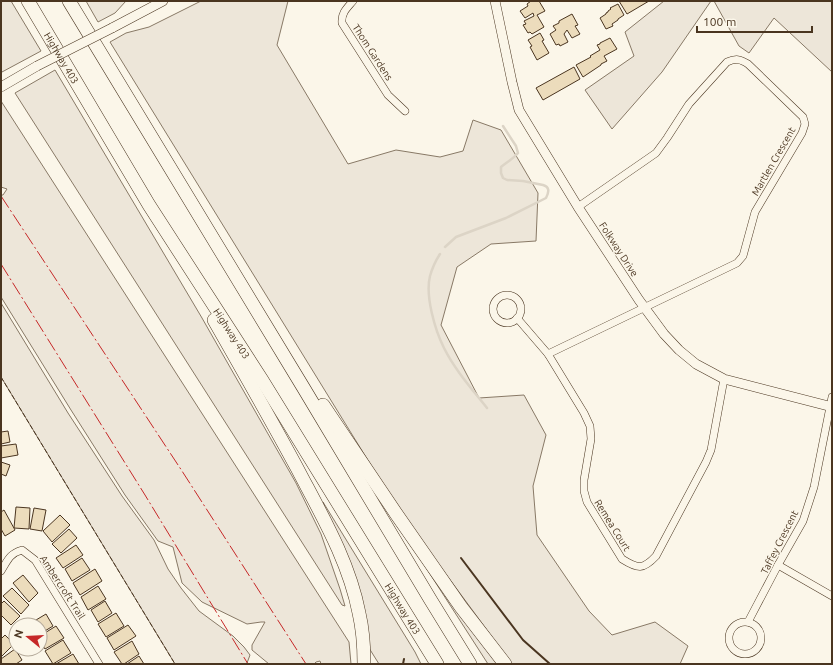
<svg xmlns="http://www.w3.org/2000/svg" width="833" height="665" font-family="Ubuntu,sans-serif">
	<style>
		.green { fill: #ede6d9; stroke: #887966 }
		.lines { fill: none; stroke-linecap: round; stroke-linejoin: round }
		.stream { stroke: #dcd4c6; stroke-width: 2.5 }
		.building { fill: #ecdcbc; stroke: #4a3520 }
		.minor-casing { stroke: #4a3520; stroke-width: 8 }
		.tertiary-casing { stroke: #4a3520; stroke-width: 10 }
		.motorway-casing { stroke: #4a3520; stroke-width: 14 }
		.minor { stroke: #fbf6e9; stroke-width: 7 }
		.tertiary { stroke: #fbf6e9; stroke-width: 9 }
		.motorway { stroke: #fbf6e9; stroke-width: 13 }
		.tertiary-bridge-casing { stroke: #4a3520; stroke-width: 10; stroke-linecap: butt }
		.tertiary-bridge { stroke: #fbf6e9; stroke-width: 9 }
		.fence { stroke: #4a3520; stroke-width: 1; stroke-dasharray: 5 2; stroke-linecap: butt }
		.wall { stroke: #4a3520; stroke-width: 2 }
		.power { stroke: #c62828; stroke-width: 1; stroke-dasharray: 14 3 2 3; stroke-linecap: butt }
		.labels { text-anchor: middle; stroke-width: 3; stroke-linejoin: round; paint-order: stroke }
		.street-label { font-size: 10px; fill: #4a3520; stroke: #fbf6e9 }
	</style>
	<rect width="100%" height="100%" fill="#fbf6e9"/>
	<g class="green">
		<polygon points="1,1 11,1 41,51 2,72 1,70"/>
		<polygon points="86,1 126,1 115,13 98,22"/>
		<polygon points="201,1 288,1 277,45 348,164 396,150 440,157 463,151 473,120 501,130 538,193 536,241 491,244 457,267 441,325 479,398 524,395 546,435 533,486 537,535 589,611 612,635 655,622 688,646 680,664 512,664 431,554 377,475 110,42 126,33 149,27"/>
		<polygon points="664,1 711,1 662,72 612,129 585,90 634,56 625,32"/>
		<polygon points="714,1 832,1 832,72 774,18 749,53 739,46"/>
		<polygon points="55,70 202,318 296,483 321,534 340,589 345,606 342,605 15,93"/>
		<polygon points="1,101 349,642 351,664 321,664 320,661 316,662 314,664 269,664 252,650 252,645 265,622 261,622 247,624 202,602 182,583 173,547 158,541 125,495 71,410 1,297 1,195 3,195 7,189 1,187"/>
		<polygon points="1,303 68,413 122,496 154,540 168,569 181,588 199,611 233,636 244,647 250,655 247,663 249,664 175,664 1,377"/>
		<polygon points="323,502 415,652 421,664 379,664 369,648"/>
		<polygon points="421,560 500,664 488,664"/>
	</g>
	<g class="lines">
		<g class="stream">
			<path d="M445,247L456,237L506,218L546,198C549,192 550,187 543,185L523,181L507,180L503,178L501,173V167C507,162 513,159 518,153L516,146L503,126"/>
			<path d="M440,254C436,260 432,269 430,276C425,296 435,330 444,348C455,370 472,389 487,408"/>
		</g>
	</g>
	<g class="building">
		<polygon points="531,1 539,1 545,11 537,15 544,27 532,34 530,32 528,33 523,25 526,24 524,21 534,16 533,13 525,18 520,11 528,6 527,4"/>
		<polygon points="619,1 649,1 627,14"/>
		<polygon points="618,4 624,15 618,19 618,20 612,24 613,26 606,29 600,18 606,14 606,13 608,12 608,11 611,9 610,8"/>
		<polygon points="572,14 578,25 575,26 580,34 572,38 567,30 564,34 568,42 560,46 559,44 556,45 550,34 556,30 553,26 559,23 559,21"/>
		<polygon points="540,33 544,40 542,41 549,53 537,60 530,47 532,46 528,40"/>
		<polygon points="610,38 617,49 604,56 607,61 601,64 601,65 583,77 576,65 591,57 590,56 600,50 597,45 600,44 600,43"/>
		<polygon points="574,67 580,79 543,100 536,88"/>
		<polygon points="8,431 10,442 1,444 1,432"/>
		<polygon points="16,444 18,455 1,458 1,446"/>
		<polygon points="1,462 10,465 6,476 1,474"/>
		<polygon points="16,507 30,508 29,529 14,528"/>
		<polygon points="34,508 46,510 42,531 30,529"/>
		<polygon points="4,510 15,530 5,536 1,529 1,512"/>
		<polygon points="60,515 70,525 52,542 43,531"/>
		<polygon points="69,529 77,538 61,553 52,544"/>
		<polygon points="76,545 83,555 63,568 56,558"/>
		<polygon points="82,558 90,570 72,581 65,569"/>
		<polygon points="95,569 102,581 80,595 73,583"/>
		<polygon points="23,575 38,593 29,602 13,583"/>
		<polygon points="98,586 106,599 88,610 81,597"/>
		<polygon points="12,588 29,605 21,614 3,596"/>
		<polygon points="4,601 20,616 11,625 1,615 1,604"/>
		<polygon points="105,601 112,613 98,622 91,610"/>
		<polygon points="116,613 124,626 106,637 98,624"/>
		<polygon points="46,614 53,626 40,634 40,625 32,625 31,623"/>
		<polygon points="128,625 136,636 114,650 107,638"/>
		<polygon points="56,626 64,638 45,649 40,641 40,636"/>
		<polygon points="5,635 14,644 1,657 1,639"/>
		<polygon points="63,640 71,653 53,664 45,651"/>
		<polygon points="132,641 139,654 124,664 122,664 114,652"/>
		<polygon points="15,649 22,660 16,664 1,664 1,659"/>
		<polygon points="73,654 79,664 56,664"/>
		<polygon points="139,656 144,664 127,664"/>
	</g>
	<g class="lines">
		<g class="minor-casing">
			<g id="minor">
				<path d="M353,1C347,8 341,13 342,23L388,95L405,111"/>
				<circle cx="507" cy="309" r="14"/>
				<path d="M517,318L548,354L584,413L590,426L591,439L584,480V491L587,502L622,559C638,569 643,570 656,556L706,462L711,450L724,379"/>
				<path d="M548,354L737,263L743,256L755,212L802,133L805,124L803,117L748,64C740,59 736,58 727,62L689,104L667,138L656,153L578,207"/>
				<polyline points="778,565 832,596"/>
				<path d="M1,571C8,560 9,554 22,550L35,560L99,664"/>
				<circle cx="745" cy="638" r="16"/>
				<polyline points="748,622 778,565 803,521 814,487 832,397"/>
			</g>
		</g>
		<g class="tertiary-casing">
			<g id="tertiary">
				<polyline points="495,1 512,82 519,110 578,207 639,300 664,334 679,350 696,364 724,379 832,407"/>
				<polyline points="112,28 163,1"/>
				<polyline points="1,87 37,66"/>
			</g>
		</g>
		<g class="motorway-casing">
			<g id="motorway">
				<path id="s1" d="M28,1L149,205L262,380L437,664"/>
				<polyline points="69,1 303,387 430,599 470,664"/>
				<path d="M214,320C242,369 270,418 297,468C321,514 349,561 359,613C363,630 364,647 364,664"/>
				<polyline points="323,405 397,515 461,607 505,664"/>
			</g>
		</g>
		<use href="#minor" class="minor"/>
		<use href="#tertiary" class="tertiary"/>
		<use href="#motorway" class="motorway"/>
		<g class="tertiary-bridge-casing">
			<polyline id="tertiary-bridge" points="37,66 112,28"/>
		</g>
		<use href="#tertiary-bridge" class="tertiary-bridge"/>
		<polyline class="fence" points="1,377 175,664"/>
		<g class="wall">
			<polyline points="461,558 523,640 550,664"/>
			<polyline points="403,664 404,659"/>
		</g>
		<g class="power">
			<polyline points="1,196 182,471 306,664"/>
			<polyline points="1,264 145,495 248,664"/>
		</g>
	</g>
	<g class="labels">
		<g class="street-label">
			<text transform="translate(373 52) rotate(57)" y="4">Thom Gardens</text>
			<text dy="4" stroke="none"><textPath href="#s1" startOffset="66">Highway 403</textPath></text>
			<text transform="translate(773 161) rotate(-60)" y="4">Martlen Crescent</text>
			<text transform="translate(619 249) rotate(57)" y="4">Folkway Drive</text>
			<text dy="4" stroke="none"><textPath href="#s1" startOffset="390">Highway 403</textPath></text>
			<text transform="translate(613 525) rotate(58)" y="4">Remea Court</text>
			<text transform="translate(779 542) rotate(-63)" y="4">Taffey Crescent</text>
			<text transform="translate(63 587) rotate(57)" y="4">Ambercroft Trail</text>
			<text dy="4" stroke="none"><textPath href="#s1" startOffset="714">Highway 403</textPath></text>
		</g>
	</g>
	<rect width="833" height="665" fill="none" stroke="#4a3520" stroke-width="4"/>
	<g transform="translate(28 637) rotate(288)"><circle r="19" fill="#fbf6e9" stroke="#b4a999"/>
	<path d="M0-3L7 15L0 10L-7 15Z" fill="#c62828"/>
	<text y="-6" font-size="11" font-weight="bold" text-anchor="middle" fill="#4a3520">N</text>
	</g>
	<path d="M697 26v6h115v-6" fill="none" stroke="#4a3520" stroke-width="2"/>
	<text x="703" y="26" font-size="12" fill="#4a3520" stroke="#fbf6e9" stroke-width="3" paint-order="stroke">100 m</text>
</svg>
